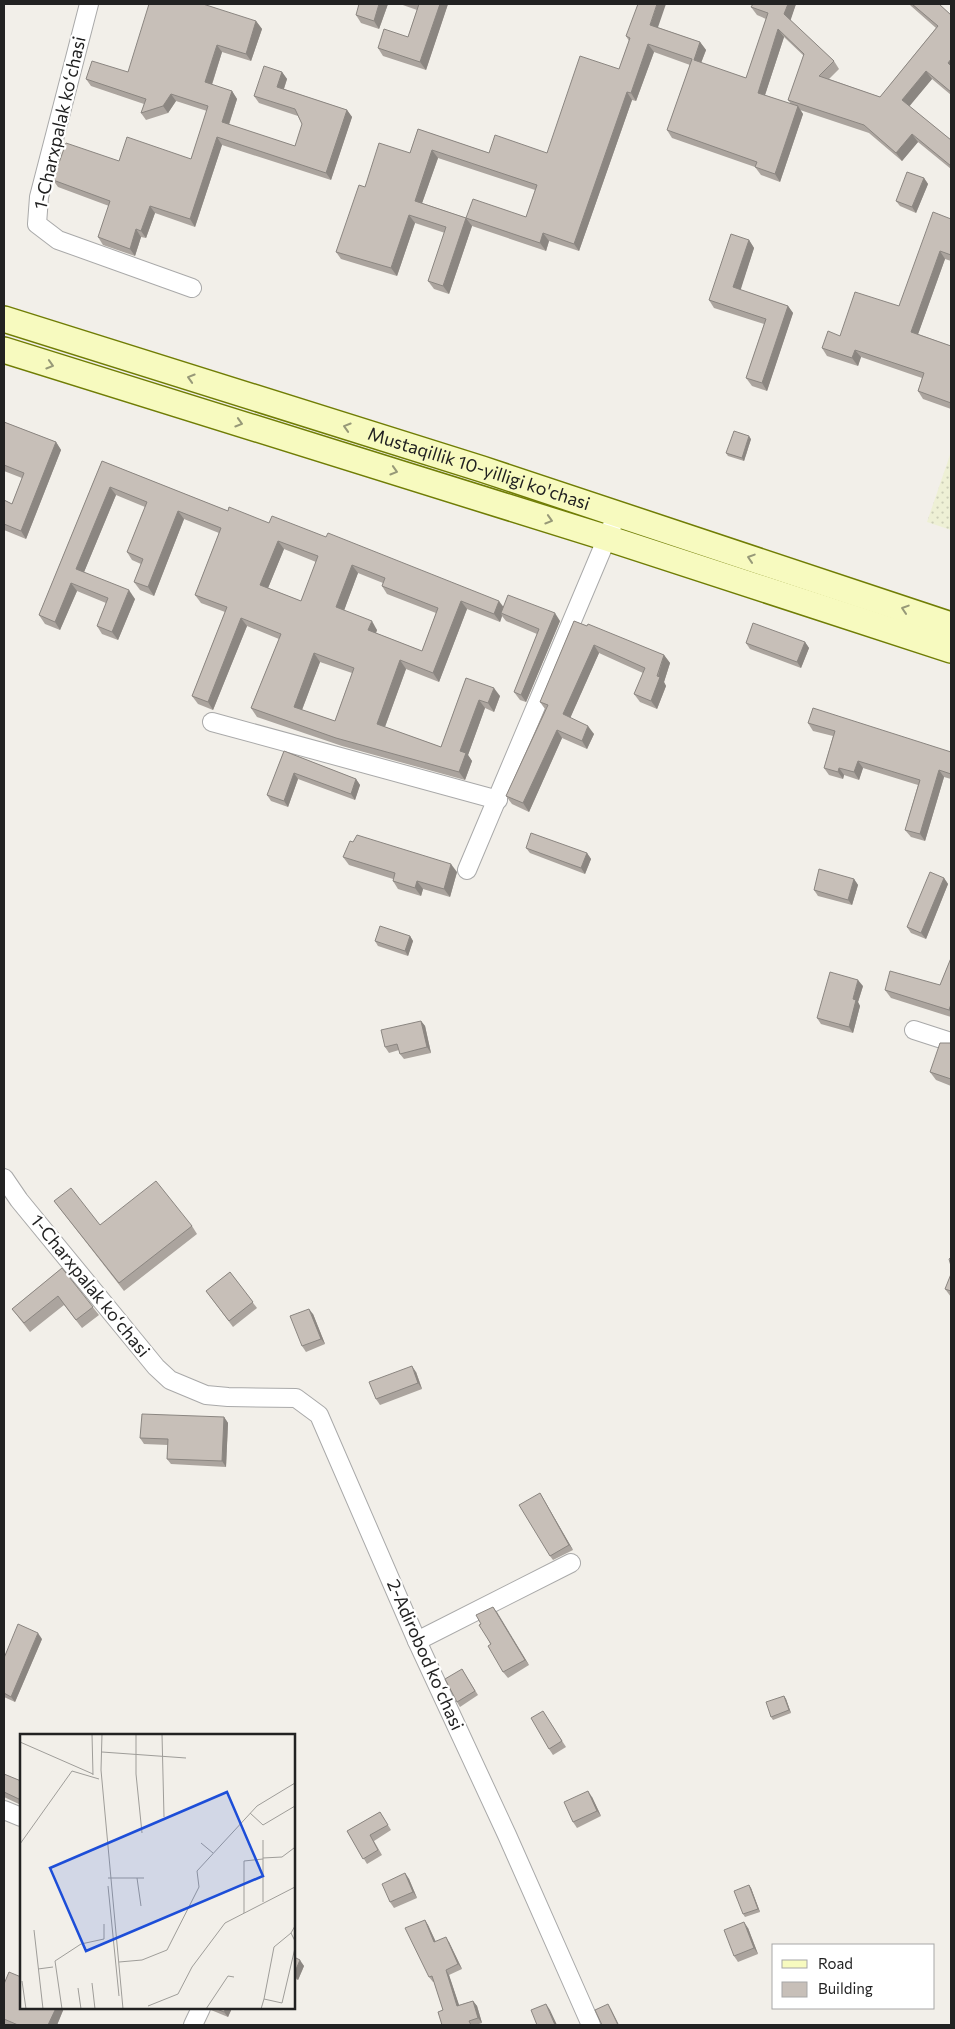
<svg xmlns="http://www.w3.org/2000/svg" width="955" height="2029" font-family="Commissioner,sans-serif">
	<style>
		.farmland { fill: url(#farmland-dots) }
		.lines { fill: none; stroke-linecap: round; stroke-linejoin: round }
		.minor-casing { stroke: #a9a9a9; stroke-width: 20 }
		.secondary-casing { stroke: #707d05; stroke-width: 28 }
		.minor { stroke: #fff; stroke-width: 18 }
		.secondary { stroke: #f7fabf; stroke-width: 25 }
		.wall { fill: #aba49e; fill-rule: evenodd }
		.shaded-wall { fill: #8b8681 }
		.building { fill: #c7bfb8; stroke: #8b8681; fill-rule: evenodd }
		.oneway { stroke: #979978 }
		.labels { text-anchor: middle; stroke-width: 4.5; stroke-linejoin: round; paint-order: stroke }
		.street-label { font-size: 18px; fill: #222; stroke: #fff }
		.inset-road { fill: none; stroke: #9f9d99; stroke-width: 1 }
		.view { fill: #1d4ed8; fill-opacity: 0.15; stroke: #1d4ed8; stroke-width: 2.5 }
		.inset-edge { fill: none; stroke: #222; stroke-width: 2.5 }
	</style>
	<defs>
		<pattern id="farmland-dots" width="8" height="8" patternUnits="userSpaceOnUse" patternTransform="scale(1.25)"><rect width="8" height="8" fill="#eef0d5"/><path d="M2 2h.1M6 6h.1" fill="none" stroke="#ccceb7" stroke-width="1.8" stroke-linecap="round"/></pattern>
	</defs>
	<rect width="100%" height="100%" fill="#f2efe9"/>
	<polygon class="farmland" points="951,452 951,530 927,522"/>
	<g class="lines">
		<g class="minor-casing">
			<g id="minor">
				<polyline points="89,4 39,197 37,224 58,240 192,288"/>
				<polyline points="212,722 498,800"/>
				<polyline points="467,870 617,514"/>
				<polyline points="914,1030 951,1042"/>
				<polyline points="4,1178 19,1200 156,1367 170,1380 206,1395 228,1397 296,1398 319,1415 417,1641 507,1835 591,2025"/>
				<polyline points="417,1641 571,1563"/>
				<polyline points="4,1810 21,1817"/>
				<polyline points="193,2025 201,2008"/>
			</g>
		</g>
		<g class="secondary-casing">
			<g id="secondary">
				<path id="s1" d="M4,319L482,469L951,625"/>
				<polyline points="4,350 607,538 951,650"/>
			</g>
		</g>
		<use href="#minor" class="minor"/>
		<use href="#secondary" class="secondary"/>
	</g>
	<g class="wall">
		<polygon points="388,4 379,29 361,23 356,15"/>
		<polygon points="400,4 448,4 426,70 383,56 378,48 408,37 417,10"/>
		<path d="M753,4H796L790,20L834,61L839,69L829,79L880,97L936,28L911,6L909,4H939L951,15V95L932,79L909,106L951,140V169L918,142L902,161L869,133L800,110L803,114L780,182L761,175L755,167L672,138L667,130L690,65L654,52L636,101L632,100L579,251L549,241L546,251L472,226L449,294L434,289L428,281L445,233L415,223L397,276L341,259L336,252L365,187L410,153L418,129L489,153H547L619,69L629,41L626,36L657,27L700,42L706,50L701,63L746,78L766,19L757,15L751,7ZM784,37L804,56L788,100L791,104L765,95ZM438,158L535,190L526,217L466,218L422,203Z"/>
		<polygon points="256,21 262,29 251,61 222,52 212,85 232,91 237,99 229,125 295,146 302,124 298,116 259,103 254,96 282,72 287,79 284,89 347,110 352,117 331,180 222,145 195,227 155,213 146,238 141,237 135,256 103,245 98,237 109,206 58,187 53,180 119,161 191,159 207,111 176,101 168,113 146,120 141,113 144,104 91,86 86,79 128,72"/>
		<polygon points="924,178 928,184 916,213 900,206 896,201"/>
		<polygon points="951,219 951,261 945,259 918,334 951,346 951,409 923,399 918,391 922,378 861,357 858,366 827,356 822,348 840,336 899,306"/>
		<polygon points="749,240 754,248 740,290 788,306 793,313 767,391 752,386 746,378 764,324 714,308 709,300"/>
		<polygon points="4,422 56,442 61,450 26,539 4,530 4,500 12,504 22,478 4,471"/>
		<polygon points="751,439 744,461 728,456 726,453"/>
		<path d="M102,461L228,511L269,523L504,607L560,621L526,702L520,700L514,692L537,634L506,621L502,616L500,622L467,609L439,682L406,669L385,727L441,747L466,678L500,696L494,712L485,708L468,755L472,761L465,780L342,746L257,717L251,708L279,639L247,626L213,710L198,704L192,696L225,612L201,603L195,595L219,533L184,519L154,596L140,590L134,582L141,564L132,560L127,552L145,507L116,495L84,572L135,599L118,640L102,634L97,626L106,603L77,591L60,630L45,624L39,615ZM284,549L316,562L301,601L268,588ZM358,573L383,583L382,586L387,594L436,613L422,651L376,633L377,630L344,610ZM320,662L352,673L335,721L302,710Z"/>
		<polygon points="574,621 664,655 670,663 664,682 666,686 657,709 640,702 634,694 643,673 599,653 570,718 594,734 587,749 562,738 529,812 512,804 506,796 545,709 540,702"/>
		<polygon points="805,642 809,648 801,668 750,649 746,643"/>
		<polygon points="808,723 951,752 951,779 944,777 925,841 911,837 905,830 918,785 863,768 859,780 844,775 843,779 829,775 824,768 833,736 813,731"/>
		<polygon points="284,751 356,779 360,785 355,800 298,779 288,807 271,801 267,795"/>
		<polygon points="526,848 587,853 591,859 585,874 530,853"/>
		<polygon points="343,857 457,872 450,897 423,889 421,896 398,889 393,881 393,879 349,865"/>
		<polygon points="944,878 948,884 926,939 911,933 907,927"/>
		<polygon points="854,879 858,885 852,905 818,896 814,890"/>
		<polygon points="410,936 413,941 408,956 378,946 375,941"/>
		<polygon points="951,958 951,1017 891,998 885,990 940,985"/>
		<polygon points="863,986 858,1002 860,1006 853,1033 821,1024 817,1018"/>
		<polygon points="421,1021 425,1026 431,1053 404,1059 400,1054 399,1050 389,1053 385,1047"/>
		<polygon points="951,1043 951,1086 936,1080 930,1072"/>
		<polygon points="54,1201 100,1225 192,1226 197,1234 124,1291"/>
		<polygon points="62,1268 99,1315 82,1328 64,1305 30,1332 12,1309"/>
		<polygon points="230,1272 257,1308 233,1327 206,1291"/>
		<polygon points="951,1274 951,1297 945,1289"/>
		<polygon points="313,1314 325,1344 306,1352 302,1346"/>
		<polygon points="416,1372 422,1389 380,1405 376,1399"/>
		<polygon points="224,1417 228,1423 226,1467 171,1464 167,1459 168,1445 144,1444 140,1438"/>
		<polygon points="540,1493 573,1550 553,1560 550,1556"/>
		<polygon points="493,1607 529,1665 508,1678 503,1672 481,1624"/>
		<polygon points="42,1639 15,1702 4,1697 4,1658"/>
		<polygon points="462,1669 478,1695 460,1707 457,1702"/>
		<polygon points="784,1696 786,1699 791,1713 773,1720 771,1717"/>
		<polygon points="543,1711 566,1747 553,1755 549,1749"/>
		<polygon points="4,1774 21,1781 21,1805 4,1797"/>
		<polygon points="592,1797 601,1816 577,1828 573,1822"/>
		<polygon points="380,1812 391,1830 374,1841 382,1855 367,1864 347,1831"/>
		<polygon points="405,1873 409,1879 417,1898 394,1908 390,1902"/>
		<polygon points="749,1885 751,1888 760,1912 745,1917 743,1914"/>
		<polygon points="425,1920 428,1925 436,1942 449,1942 462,1969 449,1975 459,2005 473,2001 477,2006 482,2023 476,2025 442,2025 443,2010 434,1982 433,1982 429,1977"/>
		<polygon points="748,1928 758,1954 738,1962 734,1956"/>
		<polygon points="294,1957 304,1966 298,1980 294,1978"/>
		<polygon points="4,1984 64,2008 57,2025 4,2025"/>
		<polygon points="209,2008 232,2008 228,2017 211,2010"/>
	</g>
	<g class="shaded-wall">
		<polygon points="379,4 388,4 379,29 374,21"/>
		<polygon points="440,4 448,4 426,70 420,62"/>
		<polygon points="657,4 666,4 656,33 650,25"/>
		<polygon points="788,4 796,4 790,22 784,14"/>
		<polygon points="256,21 262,29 251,61 246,54"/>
		<polygon points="778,29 784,37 763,101 758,93"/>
		<polygon points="700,42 706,50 699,68 694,60"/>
		<polygon points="648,44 654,52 636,101 631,93"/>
		<polygon points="217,45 222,52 210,90 205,82"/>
		<polygon points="951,59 951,68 948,63"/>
		<polygon points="926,71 932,79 908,108 902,100"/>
		<polygon points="282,72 287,79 282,94 277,87"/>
		<polygon points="232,91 237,99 227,130 222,122"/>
		<polygon points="627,92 632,100 579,251 574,244"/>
		<polygon points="171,94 176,101 168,113 163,106"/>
		<polygon points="798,106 803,114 780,182 775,174"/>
		<polygon points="347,110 352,117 331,180 326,173"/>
		<polygon points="912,134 918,142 902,161 896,153"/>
		<polygon points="217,137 222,145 195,227 190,219"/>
		<polygon points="432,150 438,158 420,209 415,201"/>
		<polygon points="924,178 928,184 916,213 912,207"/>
		<polygon points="150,206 155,213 146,238 141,231"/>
		<polygon points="409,215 415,223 397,276 391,268"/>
		<polygon points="466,218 472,226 449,294 443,286"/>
		<polygon points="136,229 141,237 135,256 130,249"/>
		<polygon points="543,233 549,241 546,251 540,243"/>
		<polygon points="749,240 754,248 739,295 733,287"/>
		<polygon points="940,251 945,259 916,340 911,332"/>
		<polygon points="788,306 793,313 767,391 762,383"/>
		<polygon points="855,350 861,357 858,366 852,358"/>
		<polygon points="749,436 751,439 744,461 742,458"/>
		<polygon points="56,442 61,450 26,539 21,531"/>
		<polygon points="110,487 116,495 82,577 76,569"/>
		<polygon points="178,511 184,519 154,596 148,587"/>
		<polygon points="278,541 284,549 266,593 260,585"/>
		<polygon points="352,565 358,573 342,616 336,607"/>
		<polygon points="71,583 77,591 60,630 55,622"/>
		<polygon points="129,590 135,599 118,640 112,632"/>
		<polygon points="461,601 467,609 439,682 433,673"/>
		<polygon points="499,601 505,609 501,613 502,616 500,622 494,614"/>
		<polygon points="555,613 560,621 526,702 521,695"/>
		<polygon points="241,618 247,626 213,710 208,702"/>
		<polygon points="372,621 377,630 374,638 368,630"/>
		<polygon points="805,642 809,648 801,668 797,662"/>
		<polygon points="594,645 599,653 568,723 563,714"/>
		<polygon points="314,653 320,662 300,715 294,707"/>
		<polygon points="664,655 670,663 664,682 666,686 657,709 651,701"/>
		<polygon points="400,660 406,669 383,732 377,724"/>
		<polygon points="494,688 500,696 494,712 488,703"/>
		<polygon points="479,700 485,708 468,755 472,761 465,780 459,772 460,751"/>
		<polygon points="588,726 594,734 587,749 582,741"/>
		<polygon points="557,730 562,738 529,812 523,803"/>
		<polygon points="858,761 863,768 859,780 854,772"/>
		<polygon points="839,768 844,775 843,779 838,772"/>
		<polygon points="939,770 944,777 925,841 920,834"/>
		<polygon points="294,773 298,779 288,807 284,801"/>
		<polygon points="356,779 360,785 355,800 351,794"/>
		<polygon points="587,853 591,859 585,874 581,868"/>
		<polygon points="451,864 457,872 450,897 444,889"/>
		<polygon points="944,878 948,884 926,939 921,933"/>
		<polygon points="854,879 858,885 852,905 848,900"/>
		<polygon points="417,881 423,889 421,896 415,888"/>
		<polygon points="410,936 413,941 408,956 405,951"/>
		<polygon points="858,980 863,986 858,1002 860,1006 853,1033 849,1027 853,999"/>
		<polygon points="951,1004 951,1013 949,1010"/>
		<polygon points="421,1021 425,1026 431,1053 427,1047"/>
		<polygon points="309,1309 313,1314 325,1344 321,1339"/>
		<polygon points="412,1366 416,1372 422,1389 418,1383"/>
		<polygon points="224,1417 228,1423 226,1467 222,1461"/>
		<polygon points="540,1493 543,1498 573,1550 569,1545"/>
		<polygon points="493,1607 497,1612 529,1665 525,1660"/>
		<polygon points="38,1633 42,1639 15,1702 11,1697"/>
		<polygon points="784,1696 786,1699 791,1713 789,1710"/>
		<polygon points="588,1791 592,1797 601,1816 597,1811"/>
		<polygon points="294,1866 296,1870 294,1876"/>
		<polygon points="405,1873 409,1879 417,1898 413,1892"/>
		<polygon points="749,1885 751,1888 760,1912 758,1909"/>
		<polygon points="425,1920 428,1925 438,1947 434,1942"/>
		<polygon points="744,1922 748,1928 758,1954 754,1948"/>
		<polygon points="446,1937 449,1942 462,1969 458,1964"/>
		<polygon points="300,1960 304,1966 298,1980 294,1974"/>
		<polygon points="446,1970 449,1975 461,2011 457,2006"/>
		<polygon points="473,2001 477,2006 482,2023 478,2018"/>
		<polygon points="546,2004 550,2010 557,2025 555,2025"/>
		<polygon points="608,2004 611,2009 619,2025 618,2025"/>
		<polygon points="56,2008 64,2008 57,2025 48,2025"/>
		<polygon points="226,2008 232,2008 228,2017 224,2012"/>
	</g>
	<g class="building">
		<polygon points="149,4 203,4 256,21 246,54 217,45 205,82 232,91 222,122 295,146 302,124 295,109 254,96 264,66 282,72 277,87 347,110 326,173 217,137 190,219 150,206 141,231 136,229 130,249 98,237 110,201 53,180 66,143 119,161 127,137 191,159 208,106 171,94 163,106 141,113 146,99 86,79 92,61 128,72"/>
		<polygon points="359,4 379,4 374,21 356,15"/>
		<polygon points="418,4 440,4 420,62 378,48 384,29 408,37 419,4"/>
		<path d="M638,4H657L650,25L700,42L694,60L746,78L768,13L751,7L753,4H788L784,14L834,61L819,76L880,97L938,26L912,4H939L951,15V59L948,63L951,66V92L926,71L902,100L951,140V166L912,134L896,153L864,125L788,100L804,54L778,29L758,93L798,106L775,174L755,167L757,162L667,130L692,59L648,44L631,93L627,92L574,244L543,233L540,243L466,218L443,286L428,281L446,227L409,215L391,268L336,252L359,185L365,187L379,143L410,153L418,129L489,153L495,135L547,153L580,56L619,69L630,38L626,36ZM432,150L537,185L526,217L473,199L466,218L415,201Z"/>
		<polygon points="907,172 924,178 912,207 896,201"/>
		<polygon points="933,212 951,219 951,255 940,251 911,332 951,346 951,403 918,391 924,373 855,350 852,358 822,348 828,331 840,336 855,292 899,306"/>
		<polygon points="731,234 749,240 733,287 788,306 762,383 746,378 766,319 709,300"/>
		<polygon points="4,422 56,442 21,531 4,524 4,500 12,504 24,473 4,465"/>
		<polygon points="734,431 749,436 742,458 726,453"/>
		<path d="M102,461L228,511L229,507L269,523L272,516L326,537L328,533L499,601L494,614L461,601L433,673L400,660L377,724L441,747L466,678L494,688L488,703L479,700L460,751L466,753L459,772L336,738L251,708L281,634L241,618L208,702L192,696L227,607L195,595L221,528L178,511L148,587L134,582L143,559L127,552L147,502L110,487L76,569L129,590L112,632L97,626L108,598L71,583L55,622L39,615ZM278,541L318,556L301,601L260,585ZM352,565L385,578L382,586L438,608L422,651L368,630L372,621L336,607ZM314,653L354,668L335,721L294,707Z"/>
		<polygon points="508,595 555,613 521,695 514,692 539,629 501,613"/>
		<polygon points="574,621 587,626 588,624 664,655 657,676 660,677 651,701 634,694 645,668 594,645 563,714 588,726 582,741 557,730 523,803 506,796 548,705 540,702"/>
		<polygon points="753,623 805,642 797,662 746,643"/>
		<polygon points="813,708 951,752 951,774 939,770 920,834 905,830 920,780 858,761 854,772 839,768 838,772 824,768 835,731 808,723"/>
		<polygon points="284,751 356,779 351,794 294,773 284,801 267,795"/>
		<polygon points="531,833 587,853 581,868 526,848"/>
		<polygon points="357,835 451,864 444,889 417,881 415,888 393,881 395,873 343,857 350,841 353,842"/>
		<polygon points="819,869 854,879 848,900 814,890"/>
		<polygon points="930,872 944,878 921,933 907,927"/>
		<polygon points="380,926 410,936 405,951 375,941"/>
		<polygon points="951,958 951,1004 949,1010 885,990 890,971 940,985"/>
		<polygon points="830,972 858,980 853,999 856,1000 849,1027 817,1018"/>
		<polygon points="421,1021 427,1047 400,1054 397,1044 385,1047 381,1030"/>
		<polygon points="940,1043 951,1043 951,1079 930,1072"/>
		<polygon points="156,1181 192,1226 119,1283 54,1201 71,1188 100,1225"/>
		<polygon points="951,1257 951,1266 949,1259"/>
		<polygon points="62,1268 93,1307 76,1320 58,1296 24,1323 12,1309"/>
		<polygon points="230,1272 253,1302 229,1321 206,1291"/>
		<polygon points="951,1274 951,1291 945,1289"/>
		<polygon points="309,1309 321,1339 302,1346 290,1316"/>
		<polygon points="412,1366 418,1383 376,1399 369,1382"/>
		<polygon points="142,1414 224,1417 222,1461 167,1459 168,1439 140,1438"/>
		<polygon points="540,1493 569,1545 550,1556 519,1505"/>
		<polygon points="493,1607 525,1660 503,1672 488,1646 491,1644 479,1625 481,1624 476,1615"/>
		<polygon points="18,1624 38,1633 11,1697 4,1693 4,1658"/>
		<polygon points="462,1669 475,1691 457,1702 445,1679"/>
		<polygon points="784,1696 789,1710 771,1717 766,1702"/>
		<polygon points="543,1711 562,1741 549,1749 531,1718"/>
		<polygon points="4,1774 21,1781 21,1800 4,1792"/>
		<polygon points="588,1791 597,1811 573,1822 564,1802"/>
		<polygon points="380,1812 388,1825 370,1835 378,1850 363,1859 347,1831"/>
		<polygon points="405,1873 413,1892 390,1902 382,1884"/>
		<polygon points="749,1885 758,1909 743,1914 734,1891"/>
		<polygon points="425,1920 434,1942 446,1937 458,1964 446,1970 457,2006 473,2001 478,2018 469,2021 471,2025 442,2025 438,2012 443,2010 432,1976 429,1977 405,1928"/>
		<polygon points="744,1922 754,1948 734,1956 724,1930"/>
		<polygon points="294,1957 300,1960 294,1974"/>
		<polygon points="9,1972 21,1977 21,2008 56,2008 48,2025 18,2025 4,2019 4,1984"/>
		<polygon points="546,2004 555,2025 537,2025 531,2010"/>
		<polygon points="608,2004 618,2025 602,2025 595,2010"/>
		<polygon points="215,2008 226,2008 224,2012"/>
	</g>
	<defs><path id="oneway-chevron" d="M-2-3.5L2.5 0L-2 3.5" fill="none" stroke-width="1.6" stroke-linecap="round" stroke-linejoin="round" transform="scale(1.25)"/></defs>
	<g class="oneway">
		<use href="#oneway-chevron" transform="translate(50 365) rotate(17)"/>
		<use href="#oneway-chevron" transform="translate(191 378) rotate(-163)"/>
		<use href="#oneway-chevron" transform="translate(239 423) rotate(17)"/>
		<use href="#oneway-chevron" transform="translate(347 427) rotate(-163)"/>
		<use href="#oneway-chevron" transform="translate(394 471) rotate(17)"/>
		<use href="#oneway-chevron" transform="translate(549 520) rotate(17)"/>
		<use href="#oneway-chevron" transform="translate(751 558) rotate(-162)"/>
		<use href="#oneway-chevron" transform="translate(905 609) rotate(-162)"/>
	</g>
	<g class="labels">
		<g class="street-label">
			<text transform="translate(60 123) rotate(-77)" y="6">1-Charxpalak koʻchasi</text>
			<text dy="6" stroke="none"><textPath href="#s1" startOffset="498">Mustaqillik 10-yilligi ko'chasi</textPath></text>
			<text transform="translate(90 1286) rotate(51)" y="6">1-Charxpalak koʻchasi</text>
			<text transform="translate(425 1655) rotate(66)" y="6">2-Adirobod koʻchasi</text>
		</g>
	</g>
	<g transform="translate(20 1734)">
		<rect width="275" height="275" fill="#f2efe9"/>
		<path class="inset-road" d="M72,0L73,41M82,0L81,36L103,275M116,0V40L122,99M142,0L144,83M0,8L73,40M82,18L166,24M230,79L243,91L275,72M243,106V168M181,109L193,119M0,110L52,37L79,45M243,124L262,123L274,114M88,144H124M117,144L121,172M88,152L99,262M224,179V127L243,125M275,192L271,199L275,207M14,196L23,275M99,228L122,226L147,216L179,153L177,137L237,72L275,49M18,235L33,233M2,247L6,275M72,249L75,275M58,254L61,275M244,265L254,213L271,199M128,272L158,260L172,233L205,189L275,153M42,275L35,227L61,210L84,205V190M186,275L208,242L214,243M241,275L244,265L262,269L275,214"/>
		<path class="view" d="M207,58L243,142L66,217L30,134Z"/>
		<rect width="275" height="275" class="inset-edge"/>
	</g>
	<rect width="955" height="2029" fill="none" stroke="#222222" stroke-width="10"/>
	<rect x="772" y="1944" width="162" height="65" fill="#ffffff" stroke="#a7a7a7"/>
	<rect x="782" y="1960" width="25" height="8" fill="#f7fabf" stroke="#a7a7a7"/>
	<text x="818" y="1969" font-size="15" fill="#222222">Road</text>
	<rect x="782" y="1982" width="25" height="15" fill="#c7bfb8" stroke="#a7a7a7"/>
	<text x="818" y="1994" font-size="15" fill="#222222">Building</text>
</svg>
